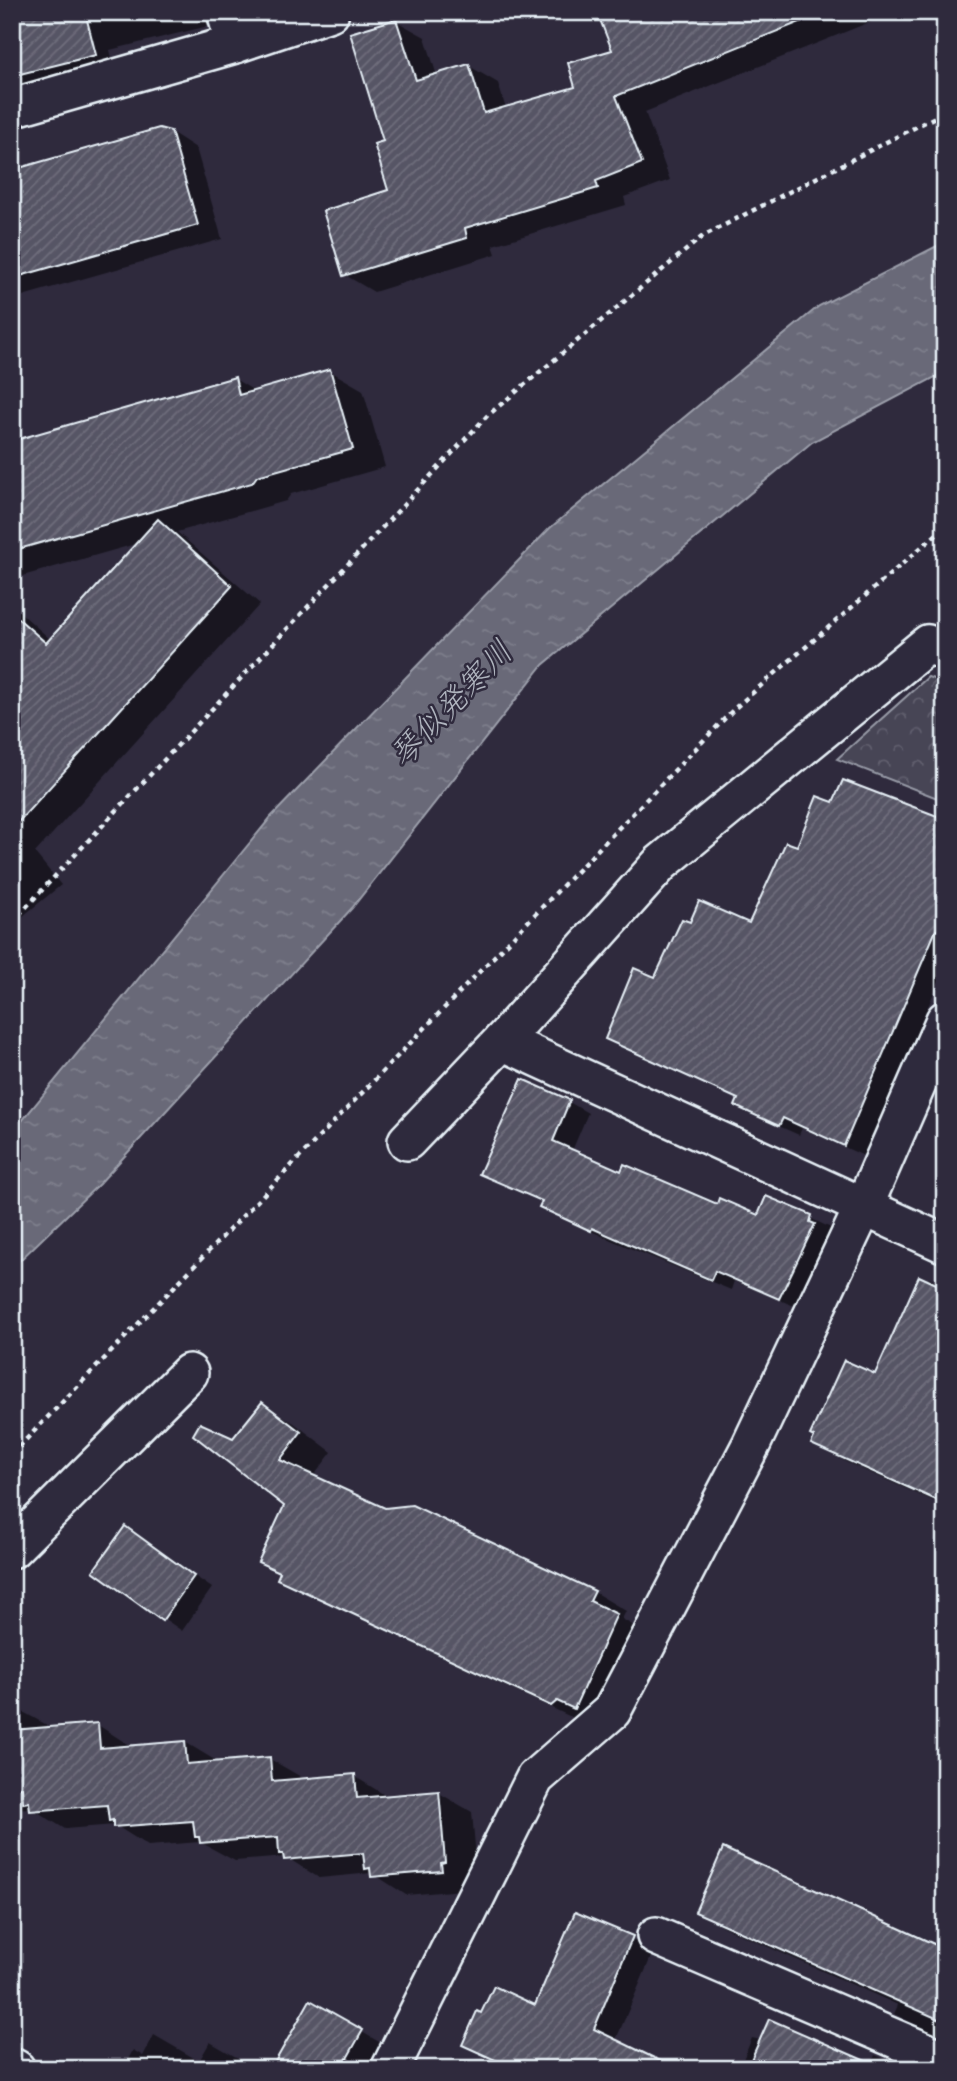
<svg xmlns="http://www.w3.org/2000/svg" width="957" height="2081" font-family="Caveat,'Klee One',sans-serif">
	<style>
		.park { fill: url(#park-crowns); stroke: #979aa6; stroke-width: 2 }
		.water { fill: url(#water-ripples); stroke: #9c9fab; stroke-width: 2 }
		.shadow { fill: #0007 }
		.building { fill: url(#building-hatch); stroke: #e8f1f8; stroke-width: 2 }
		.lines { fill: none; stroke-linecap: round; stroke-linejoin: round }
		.minor-casing { stroke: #e8f1f8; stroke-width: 42 }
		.path { stroke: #e8f1f8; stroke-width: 4.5; stroke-dasharray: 5 5; stroke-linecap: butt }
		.minor { stroke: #2f2a3d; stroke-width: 37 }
		.labels { text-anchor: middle; stroke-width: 5; stroke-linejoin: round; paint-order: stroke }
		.water-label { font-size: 32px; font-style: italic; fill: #afb4be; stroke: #2f2a3d }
	</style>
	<defs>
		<pattern id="park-crowns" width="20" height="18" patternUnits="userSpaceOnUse" patternTransform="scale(1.75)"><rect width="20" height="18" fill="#464455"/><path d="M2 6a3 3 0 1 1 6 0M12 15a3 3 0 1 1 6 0" fill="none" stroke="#615f6e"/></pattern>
		<pattern id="water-ripples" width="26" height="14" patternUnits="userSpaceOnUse" patternTransform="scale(1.75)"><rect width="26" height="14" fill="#696978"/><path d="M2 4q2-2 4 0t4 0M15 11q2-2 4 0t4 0" fill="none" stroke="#7e7f8c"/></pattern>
		<pattern id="building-hatch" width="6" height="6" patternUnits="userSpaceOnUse" patternTransform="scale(1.75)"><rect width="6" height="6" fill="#575565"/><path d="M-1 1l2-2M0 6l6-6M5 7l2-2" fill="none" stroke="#6f6e7c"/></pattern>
	</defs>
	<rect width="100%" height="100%" fill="#2f2a3d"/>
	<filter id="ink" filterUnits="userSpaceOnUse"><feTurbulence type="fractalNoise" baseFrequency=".0143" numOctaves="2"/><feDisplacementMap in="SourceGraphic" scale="14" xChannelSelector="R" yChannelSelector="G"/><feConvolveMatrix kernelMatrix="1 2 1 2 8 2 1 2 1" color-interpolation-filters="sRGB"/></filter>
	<g filter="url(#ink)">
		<polygon class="park" points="928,677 945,683 945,801 837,759"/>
		<polygon class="water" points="945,242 945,372 812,442 543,665 352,908 99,1184 12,1268 12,1133 271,817 550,528 819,306"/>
		<g class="shadow">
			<polygon points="12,12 228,12 225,22 110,50 114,66 12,92"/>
			<polygon points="599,12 895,12 645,112 670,180 624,197 626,205 493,245 496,254 374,292 345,275 390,192 385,142 396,21 425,37 437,76 469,66 498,83 506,109 577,88 614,51"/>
			<polygon points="165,128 196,148 222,239 12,299 12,172"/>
			<polygon points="330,371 363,390 385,467 291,494 286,501 177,532 260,604 35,853 61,885 12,925 12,605 51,640 139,543 12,579 12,442 235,379 256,392"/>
			<polygon points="834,805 933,816 935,812 945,816 945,967 864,1156 802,1128 799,1135 756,1116 737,1105 740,1100 607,1038 656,980 691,924 749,925 797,849"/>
			<polygon points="569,1102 588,1113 572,1151 622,1174 718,1206 759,1217 767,1198 831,1228 828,1234 833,1237 799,1308 734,1281 731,1290 611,1240 560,1217 542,1207 543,1202 482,1173"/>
			<polygon points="945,1190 945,1204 940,1201"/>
			<polygon points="929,1278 945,1286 945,1506 846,1462 813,1443 876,1376"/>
			<polygon points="262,1404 294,1423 332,1452 313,1477 385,1510 594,1592 626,1611 622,1619 648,1634 584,1723 312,1596 280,1578 281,1573 261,1561 286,1506 234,1441"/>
			<polygon points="125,1528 212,1588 182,1631 95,1571"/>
			<polygon points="12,1706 47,1725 48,1729 98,1725 132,1747 185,1742 218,1762 270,1759 303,1778 354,1776 388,1797 439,1793 472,1812 478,1881 474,1889 406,1895 372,1873 319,1878 286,1857 235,1861 200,1842 148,1846 115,1825 65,1829 31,1808 12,1809"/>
			<polygon points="697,1911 945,1950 945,2039 894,2014 898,2005 724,1927"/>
			<polygon points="576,1914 654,1950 615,2042 673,2069 513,2069 464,2044 536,2007"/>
			<polygon points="310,2002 381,2043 366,2069 273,2069"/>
			<polygon points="154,2035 199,2061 210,2042 257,2069 123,2069 133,2050 143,2056"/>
			<polygon points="752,2038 871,2065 875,2055 908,2069 739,2069"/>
		</g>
		<g class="building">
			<polygon points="12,12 85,12 96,55 12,76"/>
			<polygon points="597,12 820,14 616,96 642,163 596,181 598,188 465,228 467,238 343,276 323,211 388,190 374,144 383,141 350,33 396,19 416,80 469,64 484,113 575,87 568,63 612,50"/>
			<polygon points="159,128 171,131 198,225 20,276 12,250 12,170"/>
			<polygon points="330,369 353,449 257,476 252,483 12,551 12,441 235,377 239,395"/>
			<polygon points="158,519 232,586 12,829 12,613 46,643"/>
			<polygon points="843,780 945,819 945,933 936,930 844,1146 783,1118 779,1126 735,1106 738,1099 605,1039 634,968 655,977 682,919 690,922 699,901 749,923 786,842 797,846 817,796 833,802"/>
			<polygon points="522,1079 570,1100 553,1141 621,1171 624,1164 717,1204 719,1198 758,1215 766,1196 812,1215 810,1222 815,1224 779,1299 715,1271 711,1280 592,1228 591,1231 539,1207 542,1201 479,1174"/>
			<polygon points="919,1276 945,1288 945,1504 811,1444 814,1437 810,1435 844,1360 875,1374"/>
			<polygon points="262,1402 301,1432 280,1460 385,1508 412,1505 595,1591 590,1601 617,1614 574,1709 557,1701 551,1706 355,1615 277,1579 280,1572 258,1562 284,1506 193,1435 200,1423 233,1438"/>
			<polygon points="125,1526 194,1576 162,1621 93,1571"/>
			<polygon points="98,1723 100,1748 185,1741 187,1764 270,1757 272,1781 355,1774 357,1798 439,1791 445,1862 441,1863 442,1871 371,1877 370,1868 365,1869 363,1853 284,1860 283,1854 279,1854 278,1837 200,1843 199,1837 195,1837 193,1821 113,1827 113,1820 109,1821 107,1805 30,1811 29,1802 23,1803 22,1787 12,1788 12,1730"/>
			<polygon points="723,1848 945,1949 945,2022 695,1912"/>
			<polygon points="575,1912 633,1936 594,2029 677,2069 515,2069 462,2045 477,2011 481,2013 494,1986 535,2005"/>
			<polygon points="310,2000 363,2030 341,2069 271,2069"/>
			<polygon points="769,2019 884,2069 747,2069"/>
		</g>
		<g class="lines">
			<g class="minor-casing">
				<g id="minor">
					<polyline points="226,12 235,44"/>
					<polyline points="12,108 235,44 330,12"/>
					<polyline points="502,1041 945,1244"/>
					<polyline points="407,1141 502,1041 661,863 928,644 945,651"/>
					<polyline points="12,1549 189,1373"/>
					<polyline points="656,1936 945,2060"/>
					<polyline points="12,2067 16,2069"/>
					<polyline points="390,2069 535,1778 612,1711 751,1445 863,1208 945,1020"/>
				</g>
			</g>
			<g class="path">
				<polyline points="12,922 487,416 703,236 945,112"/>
				<polyline points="12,1454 735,708 945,527"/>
			</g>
			<use href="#minor" class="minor"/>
		</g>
	</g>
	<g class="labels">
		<g class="water-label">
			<text transform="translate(451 703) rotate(-46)" y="11">琴似発寒川</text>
		</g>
	</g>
	<rect width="957" height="2081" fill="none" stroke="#2f2a3d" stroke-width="42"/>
	<rect x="21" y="21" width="915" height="2039" fill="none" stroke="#e8f1f8" stroke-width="2.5" filter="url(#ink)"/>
</svg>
